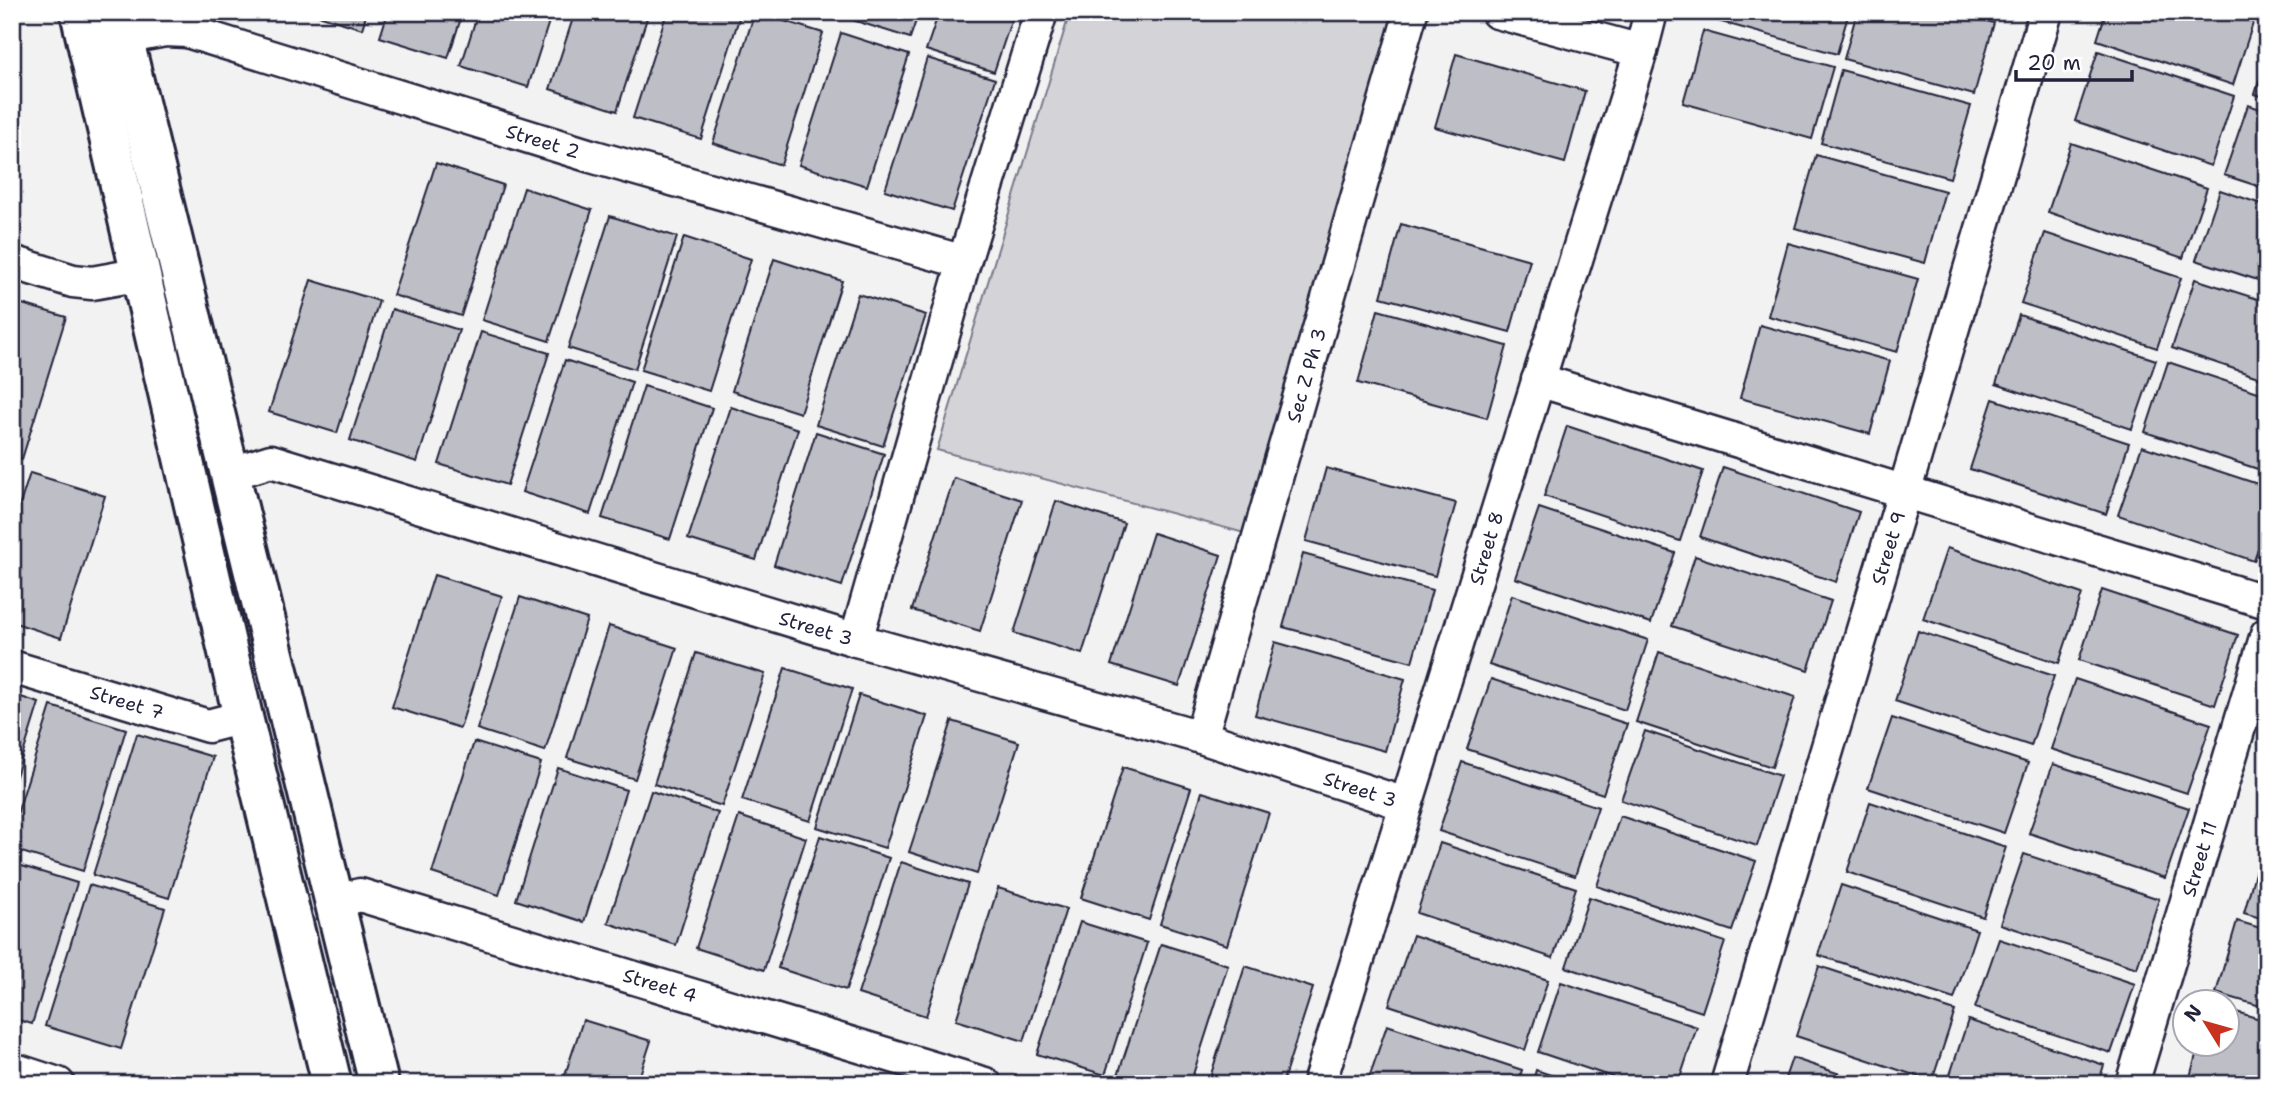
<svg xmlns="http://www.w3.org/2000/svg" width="2279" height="1096" font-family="'Shantell Sans',sans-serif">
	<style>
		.green { fill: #d3d3d8; stroke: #7a7a8a; stroke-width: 2 }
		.building { fill: #bebec6; stroke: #22223b; stroke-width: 2 }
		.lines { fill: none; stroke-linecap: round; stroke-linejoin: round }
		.minor-casing { stroke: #22223b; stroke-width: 37 }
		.secondary-casing { stroke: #22223b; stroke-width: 44 }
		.minor { stroke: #fff; stroke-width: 32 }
		.secondary { stroke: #fff; stroke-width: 38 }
		.labels { text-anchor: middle; stroke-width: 5; stroke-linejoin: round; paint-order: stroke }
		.street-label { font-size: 19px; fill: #22223b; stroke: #fff }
	</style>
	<rect width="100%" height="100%" fill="#f2f2f3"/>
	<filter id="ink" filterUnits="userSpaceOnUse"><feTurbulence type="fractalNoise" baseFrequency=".0143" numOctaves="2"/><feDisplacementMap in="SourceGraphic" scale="14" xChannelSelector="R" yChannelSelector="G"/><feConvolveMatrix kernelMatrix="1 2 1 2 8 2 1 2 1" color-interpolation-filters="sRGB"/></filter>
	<g filter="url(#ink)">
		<polygon class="green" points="1070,12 1387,12 1399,16 1248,534 937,450"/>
		<g class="building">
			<polygon points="309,12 367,12 362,29"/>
			<polygon points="388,12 463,12 448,58 380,37"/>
			<polygon points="478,12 552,12 528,87 461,66"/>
			<polygon points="575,12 649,12 617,111 550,89"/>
			<polygon points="667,12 741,12 701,139 633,118"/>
			<polygon points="755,12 823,33 781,165 713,143"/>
			<polygon points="844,12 919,12 910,38 843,17"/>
			<polygon points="939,12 1014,12 994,72 926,50"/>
			<polygon points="1709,12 1849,12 1837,54 1707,18"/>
			<polygon points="1857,12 1957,12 1994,23 1974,95 1844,59"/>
			<polygon points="2106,12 2250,12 2256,14 2233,85 2097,40"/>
			<polygon points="1703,31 1833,67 1812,139 1683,103"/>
			<polygon points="841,33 909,55 867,186 799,165"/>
			<polygon points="2098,51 2234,96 2211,166 2075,121"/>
			<polygon points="1456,54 1585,91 1565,163 1435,127"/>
			<polygon points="2267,57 2267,98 2255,94"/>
			<polygon points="927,58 995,79 952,211 885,190"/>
			<polygon points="1841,70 1971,106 1950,178 1821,143"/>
			<polygon points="2248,105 2267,111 2267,189 2224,175"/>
			<polygon points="2071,143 2207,188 2183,258 2048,212"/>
			<polygon points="1816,155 1945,191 1925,263 1795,228"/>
			<polygon points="436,163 503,185 461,316 393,295"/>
			<polygon points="524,188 592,210 549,341 482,320"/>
			<polygon points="2220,190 2267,206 2267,283 2196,260"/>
			<polygon points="610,216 677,237 635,369 568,348"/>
			<polygon points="1401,224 1530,260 1510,332 1381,297"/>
			<polygon points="2045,233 2181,278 2157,348 2021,303"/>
			<polygon points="684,237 751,259 709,391 641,370"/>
			<polygon points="1788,243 1918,279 1897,352 1768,316"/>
			<polygon points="774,259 842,281 800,413 732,391"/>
			<polygon points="2195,279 2267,302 2267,380 2172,348"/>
			<polygon points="311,280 379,301 337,433 269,412"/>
			<polygon points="858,294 926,315 883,446 816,425"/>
			<polygon points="12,301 66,317 22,459 12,456"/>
			<polygon points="392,309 459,330 417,462 350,440"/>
			<polygon points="1378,310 1507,346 1487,418 1358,383"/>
			<polygon points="2019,315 2156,360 2132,429 1996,384"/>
			<polygon points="1760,325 1890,361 1870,434 1740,398"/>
			<polygon points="481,332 549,353 507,485 439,464"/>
			<polygon points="565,360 632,382 590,514 522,492"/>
			<polygon points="2168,362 2267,395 2267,472 2145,432"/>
			<polygon points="644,386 712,408 670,539 602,518"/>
			<polygon points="1993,399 2129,443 2106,514 1970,469"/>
			<polygon points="731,407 798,429 756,560 688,539"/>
			<polygon points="1567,426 1703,471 1680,541 1544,496"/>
			<polygon points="816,432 884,454 842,586 774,565"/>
			<polygon points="2142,446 2267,487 2267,523 2254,561 2118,515"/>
			<polygon points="1723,467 1859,512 1836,582 1700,537"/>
			<polygon points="1326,468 1456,503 1435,576 1306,541"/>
			<polygon points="30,473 105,496 61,638 12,622 12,529"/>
			<polygon points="954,478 1022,500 980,631 912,610"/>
			<polygon points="1056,501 1124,523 1082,654 1014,633"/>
			<polygon points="1539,508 1675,553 1651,623 1515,578"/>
			<polygon points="1153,533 1221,555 1179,686 1111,665"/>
			<polygon points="1947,548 2082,594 2059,663 1923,619"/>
			<polygon points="1303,554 1432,590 1412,662 1283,627"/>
			<polygon points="1695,556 1831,601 1808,670 1672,626"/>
			<polygon points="434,575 502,596 460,728 392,707"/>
			<polygon points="2102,590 2238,635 2215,705 2079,660"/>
			<polygon points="1512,595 1648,640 1625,710 1489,665"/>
			<polygon points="520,597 587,619 545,751 477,729"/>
			<polygon points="609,626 677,648 635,779 567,758"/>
			<polygon points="1918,631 2054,676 2031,746 1895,701"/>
			<polygon points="1275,642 1405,679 1385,751 1255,715"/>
			<polygon points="1659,652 1795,697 1772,767 1636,722"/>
			<polygon points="696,653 765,674 722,806 654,784"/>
			<polygon points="785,668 852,689 810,821 742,800"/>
			<polygon points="1491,679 1627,724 1603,794 1467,749"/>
			<polygon points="2075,679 2211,724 2187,793 2051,749"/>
			<polygon points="12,694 39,703 12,789"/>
			<polygon points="859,695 927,716 885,848 817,827"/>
			<polygon points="51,706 126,729 83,871 12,849 12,830"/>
			<polygon points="1892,718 2028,763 2004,833 1868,788"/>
			<polygon points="952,721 1019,742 977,874 909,852"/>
			<polygon points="1645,731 1780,776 1757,846 1621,800"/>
			<polygon points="137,734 213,757 169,898 93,875"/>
			<polygon points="474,742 541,763 499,895 432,873"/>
			<polygon points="1462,762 1598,807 1575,876 1439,831"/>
			<polygon points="2053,764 2189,808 2165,878 2029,833"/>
			<polygon points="1123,767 1191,788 1149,920 1081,898"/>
			<polygon points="558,768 626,790 584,922 516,900"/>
			<polygon points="651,791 718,813 676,945 608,923"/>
			<polygon points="1202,792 1269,813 1227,945 1160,924"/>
			<polygon points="1870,802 2006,847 1983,917 1847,872"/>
			<polygon points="739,816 806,838 764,970 696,948"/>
			<polygon points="1620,816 1756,861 1732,931 1597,886"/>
			<polygon points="820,836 889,858 846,990 778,968"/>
			<polygon points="2264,840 2267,841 2267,920 2244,913"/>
			<polygon points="1440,843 1576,888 1553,958 1417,913"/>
			<polygon points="2024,854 2159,899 2137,968 2000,924"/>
			<polygon points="901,862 968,884 926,1016 858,994"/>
			<polygon points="12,863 77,883 32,1024 12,1018"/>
			<polygon points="89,885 165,908 121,1049 45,1026"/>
			<polygon points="1841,885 1977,930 1954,999 1818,955"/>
			<polygon points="998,888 1066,909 1024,1041 956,1020"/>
			<polygon points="1589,897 1725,942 1702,1012 1566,967"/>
			<polygon points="2237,921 2267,930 2267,1008 2216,993"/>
			<polygon points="1080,922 1147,943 1105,1075 1037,1054"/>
			<polygon points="1413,935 1548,980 1525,1050 1389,1005"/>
			<polygon points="1999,939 2135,984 2111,1053 1975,1008"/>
			<polygon points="1161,944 1228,965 1190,1084 1145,1084 1118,1075"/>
			<polygon points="1245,966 1313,988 1282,1084 1208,1084"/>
			<polygon points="1819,966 1955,1011 1932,1081 1796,1036"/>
			<polygon points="1561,982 1697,1027 1678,1084 1633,1084 1538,1052"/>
			<polygon points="2226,1009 2267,1021 2267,1084 2214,1084 2190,1077 2199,1044 2226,1044"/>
			<polygon points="583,1020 651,1041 637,1084 562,1084"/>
			<polygon points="1968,1020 2104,1065 2098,1084 1947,1084"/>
			<polygon points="1387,1025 1522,1070 1518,1084 1367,1084"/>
			<polygon points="1792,1058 1870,1084 1783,1084"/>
			<polygon points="1536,1070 1577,1084 1532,1084"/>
			<polygon points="748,1075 775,1084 745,1084"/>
		</g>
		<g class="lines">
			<g class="minor-casing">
				<g id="minor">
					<polyline points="1497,12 1641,51"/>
					<polyline points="123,38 165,30 187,31 591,156 964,262"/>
					<polyline points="12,262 73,281 92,283 142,274"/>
					<polyline points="1538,380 2267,602"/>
					<polyline points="229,474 271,461 856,640 1201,737 1405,804"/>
					<polyline points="856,640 964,262 1041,12"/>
					<polyline points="12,667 208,726 243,717"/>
					<polyline points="1201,737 1411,12"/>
					<polyline points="335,902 360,895 985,1084"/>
					<polyline points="12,1069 58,1084"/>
					<polyline points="1319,1084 1641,51 1651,12"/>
					<polyline points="1727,1084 1904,493 2046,12"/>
					<polyline points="2132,1084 2267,634"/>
				</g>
			</g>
			<g class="secondary-casing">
				<g id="secondary">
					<polyline points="80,12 243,717 332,1084"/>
					<polyline points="117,12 379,1084"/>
				</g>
			</g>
			<use href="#minor" class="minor"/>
			<use href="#secondary" class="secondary"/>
		</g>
	</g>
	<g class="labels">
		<g class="street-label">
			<text transform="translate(543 141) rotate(17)" y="7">Street 2</text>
			<text transform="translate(1306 375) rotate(-74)" y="7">Sec Z Ph 3</text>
			<text transform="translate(1486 548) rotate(-73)" y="7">Street 8</text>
			<text transform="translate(1888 548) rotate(-73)" y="7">Street 9</text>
			<text transform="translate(816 628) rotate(17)" y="7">Street 3</text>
			<text transform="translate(127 702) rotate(17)" y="7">Street 7</text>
			<text transform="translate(1360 789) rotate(18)" y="7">Street 3</text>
			<text transform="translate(2199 859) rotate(-73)" y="7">Street 11</text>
			<text transform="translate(660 985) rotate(17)" y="7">Street 4</text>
		</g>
	</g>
	<rect width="2279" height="1096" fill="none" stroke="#fff" stroke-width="42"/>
	<rect x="21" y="21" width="2237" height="1054" fill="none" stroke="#22223b" stroke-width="2.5" filter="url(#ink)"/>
	<g transform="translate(2206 1023) rotate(307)"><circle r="33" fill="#ffffff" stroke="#a7a7b1" stroke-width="2"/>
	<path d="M0-5L12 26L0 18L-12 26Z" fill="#c8321e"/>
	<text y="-10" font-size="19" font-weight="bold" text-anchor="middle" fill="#22223b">N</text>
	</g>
	<path d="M2016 70v10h116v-10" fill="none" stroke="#22223b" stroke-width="3.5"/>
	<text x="2027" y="70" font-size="21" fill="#22223b" stroke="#ffffff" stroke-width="5" paint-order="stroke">20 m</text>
</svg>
